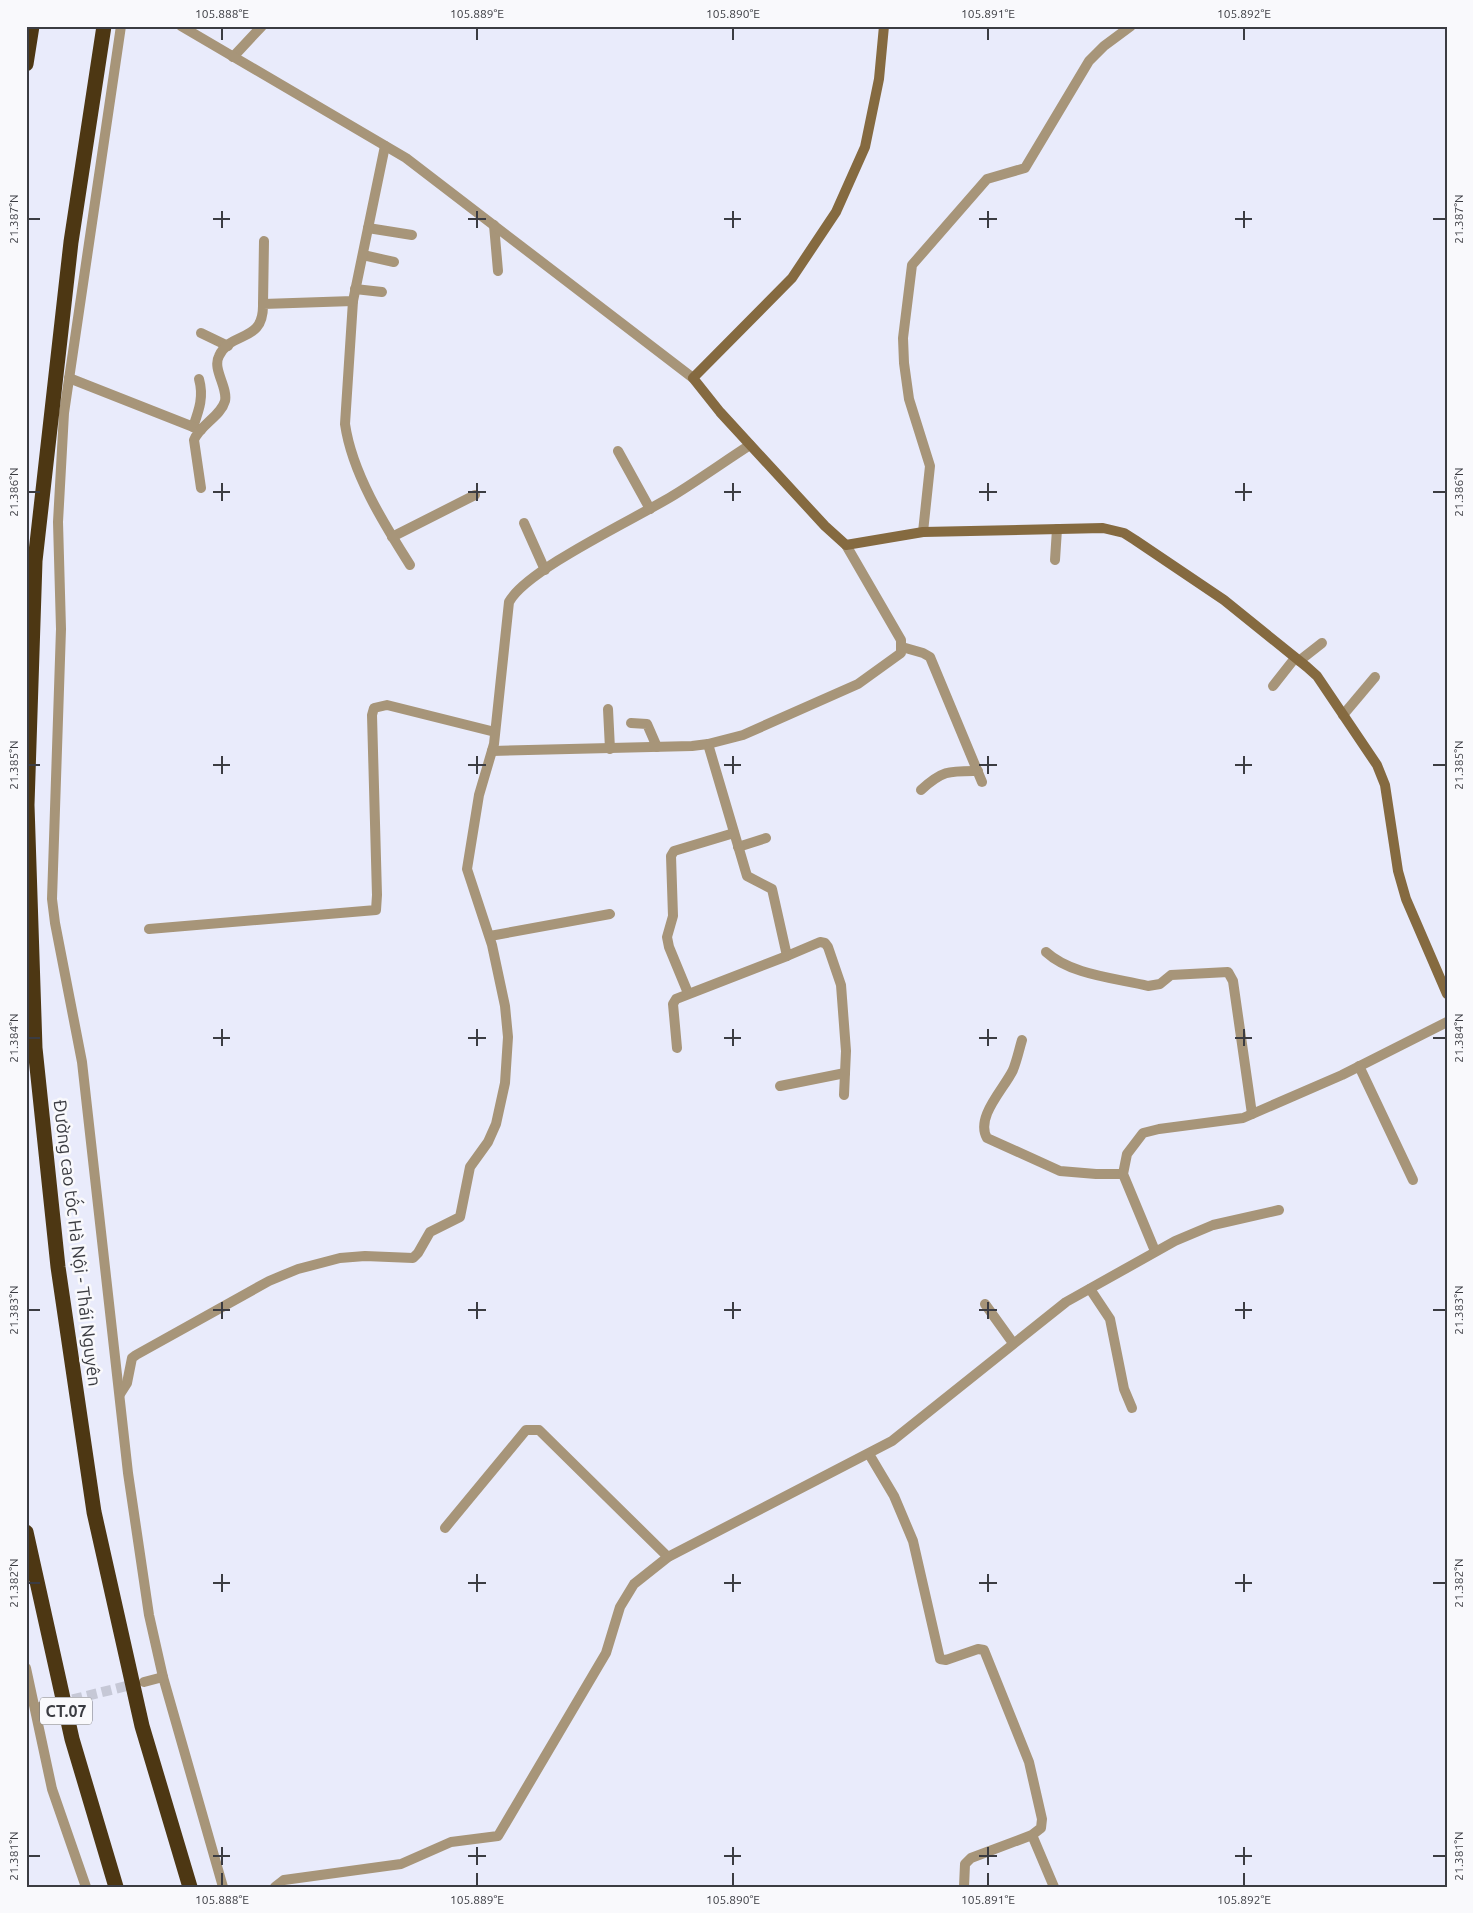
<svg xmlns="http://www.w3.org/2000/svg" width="1473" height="1913" font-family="Ubuntu,sans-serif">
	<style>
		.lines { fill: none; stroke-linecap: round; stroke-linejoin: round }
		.street-tunnel { stroke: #c6c8d6; stroke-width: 10; stroke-dasharray: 10 5; stroke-linecap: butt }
		.lane { stroke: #a79579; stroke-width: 10 }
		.street { stroke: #a79579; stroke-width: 10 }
		.secondary { stroke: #856a40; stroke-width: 10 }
		.highway { stroke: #4d3713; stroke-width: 15 }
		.ticks { fill: none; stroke: #3b3c42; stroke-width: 2 }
		.labels { text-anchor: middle; stroke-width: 5; stroke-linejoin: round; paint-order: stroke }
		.shield { fill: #f9f9fc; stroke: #74757a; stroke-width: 1 }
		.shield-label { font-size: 16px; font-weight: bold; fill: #3b3c42 }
		.street-label { font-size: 18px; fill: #3b3c42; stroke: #f9f9fc }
		.neatline { fill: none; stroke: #3b3c42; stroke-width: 2 }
		.ticks-label { font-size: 12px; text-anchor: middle; fill: #3b3c42 }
	</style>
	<rect width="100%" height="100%" fill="#e9ebfb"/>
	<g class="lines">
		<polyline class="street-tunnel" points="58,1703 139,1683"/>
		<g class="lane">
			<polyline points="233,57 262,26"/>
			<polyline points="494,225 498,271"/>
			<polyline points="368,228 412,235"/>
			<polyline points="363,255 394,262"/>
			<polyline points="355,289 382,292"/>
			<polyline points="263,304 264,241"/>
			<polyline points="201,333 228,346"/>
			<path d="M193,427C199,410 204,397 199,379"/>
			<polyline points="618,451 650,509"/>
			<polyline points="524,523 545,570"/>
			<polyline points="392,537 475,495"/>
			<polyline points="1055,560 1057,529"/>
			<polyline points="902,647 923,653 930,657 982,782"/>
			<polyline points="1299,661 1322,643"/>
			<polyline points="1273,686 1295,658"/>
			<polyline points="608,709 610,749"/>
			<polyline points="1343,715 1375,677"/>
			<polyline points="631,723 647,724 657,747"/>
			<path d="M921,790C943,770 949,771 978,771"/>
			<polyline points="738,847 766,838"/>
			<polyline points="149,929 376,910 377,895 372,715 374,708 387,705 495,732"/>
			<polyline points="490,936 610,914"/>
			<polyline points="1359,1066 1413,1180"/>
			<polyline points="780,1086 845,1073"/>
			<polyline points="985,1304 1013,1343"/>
			<polyline points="445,1528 526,1430 539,1430 668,1557"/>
		</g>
		<g class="street">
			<polyline points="121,26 64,413 58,522 61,629 52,899 55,923 82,1062 128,1473 149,1615 163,1677 223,1887"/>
			<polyline points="181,26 406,158 693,378"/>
			<path d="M353,301L345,424C352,473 384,524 410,565"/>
			<polyline points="69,378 201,430"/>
			<path d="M201,488L194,440C200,425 221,416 225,401C228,387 212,369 219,356C231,330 264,344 263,304L353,301L385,146"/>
			<polyline points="923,532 930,466 909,399 904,363 903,338 912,265 987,179 1025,168 1089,61 1104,46 1131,26"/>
			<polyline points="708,744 747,876 772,889 787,956 820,942 825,943 828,947 841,985 846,1051 844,1095"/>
			<polyline points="492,751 692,746 708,744 743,735 858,684 901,653 901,640 846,545"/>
			<path d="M1046,952C1071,975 1115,978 1148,986L1160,984L1171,975L1228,972L1233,981L1252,1114"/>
			<polyline points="688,993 669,947 667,937 673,916 671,856 674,851 734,833"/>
			<path d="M1022,1040C1019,1050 1017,1060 1013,1070C1004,1089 975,1117 987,1138L1060,1171L1096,1174H1123"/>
			<polyline points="677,1048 673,1004 676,999 787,956"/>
			<polyline points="1155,1251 1123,1174 1127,1154 1143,1133 1159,1129 1243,1118 1342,1075 1447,1022"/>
			<polyline points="1090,1289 1110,1319 1124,1389 1132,1408"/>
			<path d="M120,1394L127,1383L132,1358L136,1355L269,1281L298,1269L340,1258L365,1256L413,1258L418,1253L430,1232L460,1217L470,1167L488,1142L496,1124L505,1083L508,1037L505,1006L492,945L467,869L479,795L494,744L509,602C527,569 637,518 674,495C700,479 725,461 750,445"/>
			<polyline points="869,1454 894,1496 913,1541 940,1659 946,1660 978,1649 984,1650 1029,1762 1042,1819 1041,1828 1032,1835 971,1858 965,1864 964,1887"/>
			<polyline points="26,1668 52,1789 86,1887"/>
			<polyline points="144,1682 163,1677"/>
			<polyline points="36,1708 55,1704"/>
			<polyline points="1032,1835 1054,1887"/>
			<polyline points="275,1887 284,1880 401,1864 451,1842 498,1836 606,1653 620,1607 634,1584 668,1557 892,1441 1066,1302 1175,1241 1213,1225 1279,1210"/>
		</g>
		<polyline class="secondary" points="884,26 879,79 865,147 836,212 792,278 693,378 720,412 825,526 846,545 923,532 1103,528 1124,533 1135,540 1224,600 1307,667 1317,676 1377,765 1385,785 1398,871 1406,899 1447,994"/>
		<g class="highway">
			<polyline points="104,26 71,242 35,561 27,805 35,1048 58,1267 94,1512 142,1726 190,1887"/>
			<polyline points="26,64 32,26"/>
			<polyline points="26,1532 72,1739 116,1887"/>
		</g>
	</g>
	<path class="ticks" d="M222,28V40M477,28V40M733,28V40M988,28V40M1244,28V40M222,211V228M477,211V228M733,211V228M988,211V228M1244,211V228M28,219H40M213,219H230M468,219H486M724,219H741M979,219H997M1235,219H1252M1433,219H1446M222,483V501M477,483V501M733,483V501M988,483V501M1244,483V501M28,492H40M213,492H230M468,492H486M724,492H741M979,492H997M1235,492H1252M1433,492H1446M222,756V774M477,756V774M733,756V774M988,756V774M1244,756V774M28,765H40M213,765H230M468,765H486M724,765H741M979,765H997M1235,765H1252M1433,765H1446M222,1029V1046M477,1029V1046M733,1029V1046M988,1029V1046M1244,1029V1046M28,1038H40M213,1038H230M468,1038H486M724,1038H741M979,1038H997M1235,1038H1252M1433,1038H1446M222,1302V1319M477,1302V1319M733,1302V1319M988,1302V1319M1244,1302V1319M28,1310H40M213,1310H230M468,1310H486M724,1310H741M979,1310H997M1235,1310H1252M1433,1310H1446M222,1574V1592M477,1574V1592M733,1574V1592M988,1574V1592M1244,1574V1592M28,1583H40M213,1583H230M468,1583H486M724,1583H741M979,1583H997M1235,1583H1252M1433,1583H1446M222,1847V1865M477,1847V1865M733,1847V1865M988,1847V1865M1244,1847V1865M28,1856H40M213,1856H230M468,1856H486M724,1856H741M979,1856H997M1235,1856H1252M1433,1856H1446M222,1873V1886M477,1873V1886M733,1873V1886M988,1873V1886M1244,1873V1886"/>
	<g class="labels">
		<rect class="shield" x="40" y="1697.5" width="52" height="27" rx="4"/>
		<g class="shield-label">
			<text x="66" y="1717">CT.07</text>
		</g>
		<g class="street-label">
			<text transform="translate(77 1243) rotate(83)" y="6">Đường cao tốc Hà Nội - Thái Nguyên</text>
		</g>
	</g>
	<rect width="1473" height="1913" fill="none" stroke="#f9f9fc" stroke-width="55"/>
	<rect x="28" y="28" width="1418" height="1858" class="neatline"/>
	<g class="ticks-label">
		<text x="222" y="18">105.888°E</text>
		<text x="477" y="18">105.889°E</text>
		<text x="733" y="18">105.890°E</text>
		<text x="988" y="18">105.891°E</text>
		<text x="1244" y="18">105.892°E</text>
		<text transform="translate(14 219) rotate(-90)" y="4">21.387°N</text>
		<text transform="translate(1459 219) rotate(-90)" y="4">21.387°N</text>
		<text transform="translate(14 492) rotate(-90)" y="4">21.386°N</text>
		<text transform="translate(1459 492) rotate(-90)" y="4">21.386°N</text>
		<text transform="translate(14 765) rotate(-90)" y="4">21.385°N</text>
		<text transform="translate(1459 765) rotate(-90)" y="4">21.385°N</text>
		<text transform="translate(14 1038) rotate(-90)" y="4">21.384°N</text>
		<text transform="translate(1459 1038) rotate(-90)" y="4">21.384°N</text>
		<text transform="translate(14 1310) rotate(-90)" y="4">21.383°N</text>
		<text transform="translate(1459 1310) rotate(-90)" y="4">21.383°N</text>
		<text transform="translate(14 1583) rotate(-90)" y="4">21.382°N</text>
		<text transform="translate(1459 1583) rotate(-90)" y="4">21.382°N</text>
		<text transform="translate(14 1856) rotate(-90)" y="4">21.381°N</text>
		<text transform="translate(1459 1856) rotate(-90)" y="4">21.381°N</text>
		<text x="222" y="1904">105.888°E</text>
		<text x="477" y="1904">105.889°E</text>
		<text x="733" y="1904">105.890°E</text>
		<text x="988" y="1904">105.891°E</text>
		<text x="1244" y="1904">105.892°E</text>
	</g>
</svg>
